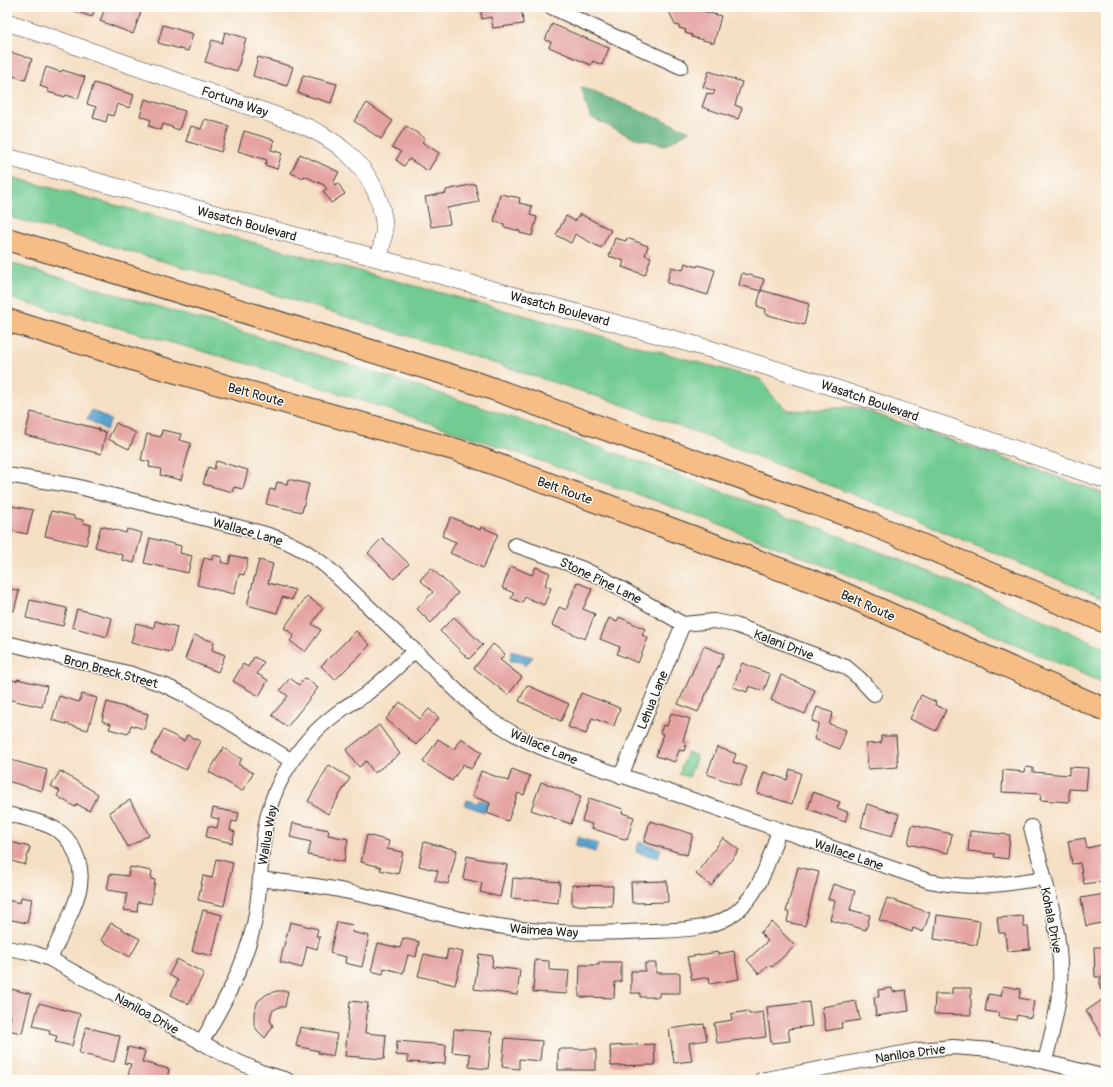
<svg xmlns="http://www.w3.org/2000/svg" width="1113" height="1087" font-family="Pangolin,sans-serif">
	<style>
		.green { fill: #71cb92; stroke: #467457 }
		.forest { fill: #5caf7c; stroke: #3c664c }
		.water { fill: #58a2d0; stroke: #3a5f76 }
		.building { fill: #e4a3a0 }
		.lines { fill: none; stroke-linecap: round; stroke-linejoin: round }
		.minor-casing { stroke: #3d3935; stroke-width: 16 }
		.tertiary-casing { stroke: #3d3935; stroke-width: 18 }
		.motorway-casing { stroke: #3d3935; stroke-width: 24 }
		.minor { stroke: #fff; stroke-width: 14 }
		.tertiary { stroke: #fff; stroke-width: 17 }
		.motorway { stroke: #f6be86; stroke-width: 22 }
		.labels { text-anchor: middle; stroke-width: 3; stroke-linejoin: round; paint-order: stroke }
		.street-label { font-size: 13px; fill: #1c1c1c; stroke: #fdfcf7 }
	</style>
	<rect width="100%" height="100%" fill="#fdfcf7"/>
	<filter id="ink" filterUnits="userSpaceOnUse"><feTurbulence type="fractalNoise" baseFrequency=".025" numOctaves="2"/><feDisplacementMap in="SourceGraphic" scale="8" xChannelSelector="R" yChannelSelector="G"/><feConvolveMatrix kernelMatrix="1 2 1 2 8 2 1 2 1" color-interpolation-filters="sRGB"/></filter>
	<filter id="wash" filterUnits="userSpaceOnUse"><feTurbulence type="fractalNoise" baseFrequency=".012" numOctaves="4" result="noise"/><feDisplacementMap in="SourceGraphic" scale="16" xChannelSelector="R" yChannelSelector="G"/><feGaussianBlur stdDeviation="0.9" result="paint"/><feColorMatrix in="noise" values="0 0 0 0 0 0 0 0 0 0 0 0 0 0 0 0 0 1.4 0 .05"/><feComposite in="paint" operator="in"/></filter>
	<g filter="url(#wash)">
		<rect width="100%" height="100%" fill="#f5dfc4"/>
		<g class="green">
			<path d="M7,176L760,379L770,393L787,410C810,412 832,407 855,407L1106,494V599L867,500L708,437L615,402L434,344L221,278L7,216Z"/>
			<path d="M7,262C196,318 386,373 572,438C712,486 851,539 988,596C1028,613 1067,631 1106,648V684L980,629L806,558L654,500L439,426L259,367L7,297Z"/>
			<polygon points="687,752 697,756 689,777 679,774"/>
		</g>
		<polygon class="forest" points="581,87 690,131 666,145 631,137 590,117"/>
		<g class="water">
			<polygon points="92,410 111,420 106,430 87,419"/>
			<polygon points="511,651 533,657 525,666 520,661 510,661"/>
			<polygon points="467,800 476,803 480,800 488,803 484,812 465,805"/>
			<polygon points="578,837 598,844 595,852 575,846"/>
			<polygon points="639,842 661,849 658,858 636,852"/>
		</g>
		<g id="blocks">
			<g class="building">
				<polygon points="64,7 96,7 92,17"/>
				<polygon points="112,7 128,7 141,12 133,34 100,21 105,8 110,10"/>
				<polygon points="480,7 529,7 529,11 522,12 523,24 493,28 491,17 482,19"/>
				<polygon points="679,7 696,7 699,8 699,10 721,16 714,43 692,37 692,35 685,33 686,30 679,28 679,26 675,25 669,11"/>
				<polygon points="552,24 609,48 602,65 593,61 591,65 549,47 551,42 545,40"/>
				<polygon points="163,25 193,34 188,51 158,43"/>
				<polygon points="225,32 246,38 237,71 205,62 212,40 222,43"/>
				<polygon points="7,51 32,59 25,80 7,74"/>
				<polygon points="258,57 293,67 287,86 253,76"/>
				<polygon points="46,67 61,72 62,70 85,77 78,99 66,95 65,97 48,92 48,89 40,86"/>
				<polygon points="709,71 742,82 735,105 742,108 738,119 702,107 707,93 713,95 715,91 703,87"/>
				<polygon points="303,75 337,84 331,103 298,93"/>
				<polygon points="94,83 134,95 130,108 117,104 113,116 108,114 106,122 93,118 96,107 87,104"/>
				<polygon points="145,99 185,111 179,130 163,124 161,130 149,126 151,120 140,116"/>
				<polygon points="367,103 393,121 381,139 354,121"/>
				<polygon points="205,119 229,126 221,152 186,141 191,126 201,129"/>
				<polygon points="406,126 425,138 422,142 439,153 428,171 409,159 404,166 396,160 401,152 392,147"/>
				<polygon points="244,131 274,140 271,150 282,153 277,169 265,165 267,160 238,151"/>
				<polygon points="300,154 339,172 333,183 335,185 338,183 345,194 331,203 323,191 327,189 324,185 304,176 303,178 291,173"/>
				<polygon points="475,184 479,202 447,208 450,224 431,227 425,197 446,193 446,190"/>
				<polygon points="500,194 520,198 519,203 532,206 530,215 537,217 532,236 520,233 520,231 504,227 504,224 494,222"/>
				<polygon points="580,214 611,230 601,248 575,234 571,243 556,235 566,216 575,221"/>
				<polygon points="615,238 626,241 627,238 648,246 645,255 651,257 645,275 622,267 624,261 609,256"/>
				<polygon points="685,263 697,267 698,265 715,270 708,295 667,283 671,267 683,270"/>
				<polygon points="742,273 764,279 761,290 809,304 804,325 765,314 766,309 757,306 761,291 739,285"/>
				<polygon points="31,412 99,429 99,431 106,432 101,454 25,435"/>
				<polygon points="116,423 136,433 129,449 108,439"/>
				<polygon points="162,430 181,434 179,440 191,443 181,480 160,475 161,469 149,467 150,462 141,460 147,434 161,437"/>
				<polygon points="216,461 248,470 243,489 234,487 232,492 203,484 208,467 214,469"/>
				<polygon points="288,479 309,484 302,512 266,504 270,489 275,490 277,482 287,484"/>
				<polygon points="7,505 33,510 27,534 7,530"/>
				<polygon points="51,511 74,516 74,518 83,520 83,523 91,525 86,545 45,536"/>
				<polygon points="451,517 480,530 481,527 498,534 483,568 450,553 456,542 442,536"/>
				<polygon points="101,526 126,533 127,529 142,533 134,563 122,560 123,555 95,547"/>
				<polygon points="150,538 181,546 180,553 192,556 188,573 144,563"/>
				<polygon points="382,538 409,564 394,579 368,553"/>
				<polygon points="213,555 222,557 221,562 229,564 231,555 248,559 244,575 239,574 234,594 197,585 204,558 212,560"/>
				<polygon points="259,560 273,564 268,583 295,590 292,600 282,597 277,613 247,605"/>
				<polygon points="511,566 532,575 536,567 550,573 545,585 551,588 544,605 525,597 522,603 511,598 514,593 502,588"/>
				<polygon points="431,568 458,593 431,623 417,609 433,592 420,580"/>
				<polygon points="577,582 592,589 583,609 595,614 585,639 552,625 559,607 566,610"/>
				<polygon points="7,588 19,591 14,611 7,610"/>
				<polygon points="307,596 323,608 312,624 321,630 305,652 290,641 294,635 284,628"/>
				<polygon points="30,600 67,608 63,626 26,618"/>
				<polygon points="77,609 112,618 107,637 72,627"/>
				<polygon points="454,617 483,645 469,659 440,631"/>
				<polygon points="619,617 645,629 642,635 648,638 638,663 617,654 620,647 600,639 609,618 617,622"/>
				<polygon points="155,621 177,627 171,652 131,643 136,623 154,628"/>
				<polygon points="356,631 370,645 335,680 321,666"/>
				<polygon points="194,635 214,642 212,650 225,655 218,672 185,659"/>
				<polygon points="493,644 505,654 500,660 522,677 508,695 474,668"/>
				<polygon points="704,646 724,654 698,712 678,704"/>
				<polygon points="254,657 264,662 257,674 268,680 259,696 233,681 243,664 248,667"/>
				<polygon points="742,663 770,674 764,691 749,686 747,692 733,687"/>
				<polygon points="781,675 815,690 805,714 771,700"/>
				<polygon points="290,678 299,685 305,678 318,688 287,727 272,715 288,696 280,690"/>
				<polygon points="7,679 17,681 17,679 47,686 42,707 7,699"/>
				<polygon points="527,685 569,704 561,721 519,701"/>
				<polygon points="581,693 620,708 614,726 592,718 586,734 568,727"/>
				<polygon points="82,694 97,698 88,730 52,720 59,696 79,702"/>
				<polygon points="921,695 936,702 935,705 946,710 936,731 910,719"/>
				<polygon points="107,702 148,714 144,729 131,725 128,734 109,729 111,724 102,721"/>
				<polygon points="400,702 420,719 429,709 439,718 416,745 386,719"/>
				<polygon points="817,707 833,713 829,724 846,730 840,749 814,739 819,723 812,721"/>
				<polygon points="671,713 690,719 683,741 687,742 684,751 679,750 675,762 656,756 663,734 660,733 663,725 667,726"/>
				<polygon points="379,725 400,754 374,773 366,761 359,767 346,750"/>
				<polygon points="163,730 184,741 187,735 200,741 186,770 151,753"/>
				<polygon points="881,736 896,736 898,767 868,769 866,744 881,743"/>
				<polygon points="461,738 482,752 471,769 463,764 452,781 423,762 438,739 454,749"/>
				<polygon points="717,747 736,754 733,762 747,767 740,786 707,774"/>
				<polygon points="223,748 242,759 238,764 253,773 242,791 209,772"/>
				<polygon points="7,759 47,770 42,791 7,781"/>
				<polygon points="329,765 350,778 328,814 308,801"/>
				<polygon points="1026,767 1033,768 1033,772 1069,775 1069,767 1088,768 1086,790 1069,789 1069,802 1040,800 1041,794 1002,792 1003,770 1025,772"/>
				<polygon points="512,769 530,776 524,795 518,793 508,821 487,813 490,803 472,796 481,771 508,781"/>
				<polygon points="790,769 801,773 792,804 757,793 764,772 787,780"/>
				<polygon points="60,771 98,794 89,811 77,804 75,807 57,796 60,791 51,786"/>
				<polygon points="541,782 581,796 571,824 531,810"/>
				<polygon points="813,792 840,802 837,808 848,812 845,822 808,809"/>
				<polygon points="589,798 623,809 622,813 634,817 627,840 591,828 592,824 582,821"/>
				<polygon points="130,800 149,835 128,847 109,812"/>
				<polygon points="867,804 899,814 892,836 861,827"/>
				<polygon points="213,808 239,813 237,822 232,821 230,830 235,832 232,843 206,837 208,826 217,828 219,819 211,817"/>
				<polygon points="650,821 693,834 687,855 644,842"/>
				<polygon points="293,823 329,830 328,835 348,839 344,862 308,855 311,842 290,837"/>
				<polygon points="912,825 952,834 948,853 908,844"/>
				<polygon points="970,831 1010,835 1008,859 994,857 995,854 968,851"/>
				<polygon points="367,835 389,841 387,849 403,852 398,874 380,870 381,867 361,862"/>
				<polygon points="723,838 739,850 711,886 696,874"/>
				<polygon points="1085,838 1087,848 1101,845 1103,853 1106,853 1106,865 1103,866 1105,881 1084,884 1080,863 1072,864 1068,841"/>
				<polygon points="7,841 30,847 25,865 12,861 9,873 7,873"/>
				<polygon points="424,842 457,850 448,884 435,881 438,871 419,866"/>
				<polygon points="467,856 507,865 500,897 480,892 482,883 463,879"/>
				<polygon points="216,859 233,863 224,906 198,900 203,876 212,878"/>
				<polygon points="130,867 152,871 151,879 155,880 151,904 138,902 137,912 124,910 127,893 107,890 110,874 128,876"/>
				<polygon points="798,867 819,872 805,926 787,922 789,912 786,912"/>
				<polygon points="513,878 560,882 558,903 511,898"/>
				<polygon points="667,881 668,902 632,903 631,882"/>
				<polygon points="833,884 855,891 850,910 870,915 866,930 830,920 835,901 828,899"/>
				<polygon points="572,885 613,886 612,906 572,905"/>
				<polygon points="1105,894 1106,922 1086,926 1081,898"/>
				<polygon points="21,897 32,899 27,923 7,919 7,900 20,903"/>
				<polygon points="887,898 930,913 923,932 913,928 912,932 879,920"/>
				<polygon points="203,910 222,915 212,956 192,951"/>
				<polygon points="937,915 980,921 977,945 934,939"/>
				<polygon points="1023,916 1024,927 1028,927 1030,949 1007,951 1005,933 999,933 997,918"/>
				<polygon points="290,922 318,929 316,936 320,937 317,949 307,946 302,968 280,962"/>
				<polygon points="337,922 353,925 352,932 369,936 362,967 345,963 346,957 330,953"/>
				<polygon points="772,922 795,946 772,967 769,965 759,974 747,960 768,941 760,933"/>
				<polygon points="111,923 140,939 130,957 101,940"/>
				<polygon points="403,938 419,942 416,957 408,955 403,973 384,968 383,974 371,971 378,943 400,948"/>
				<polygon points="1094,947 1106,947 1106,977 1095,977"/>
				<polygon points="448,949 463,952 455,985 418,976 424,954 446,959"/>
				<polygon points="734,951 739,979 710,984 709,977 692,980 687,957 718,952 718,954"/>
				<polygon points="479,954 493,956 492,967 520,970 517,995 474,989"/>
				<polygon points="177,959 204,973 189,1004 171,995 178,980 169,975"/>
				<polygon points="535,960 549,961 549,970 569,971 567,994 533,992"/>
				<polygon points="599,962 621,962 621,982 615,982 614,998 579,997 580,965 599,965"/>
				<polygon points="645,963 656,963 656,973 680,973 680,993 659,993 659,997 640,997 640,993 631,993 631,971 645,971"/>
				<polygon points="1100,979 1106,979 1106,990 1100,989"/>
				<polygon points="1003,986 1021,989 1019,998 1034,1001 1031,1018 1017,1015 1016,1020 998,1017 999,1013 985,1011 988,994 1001,996"/>
				<polygon points="7,988 31,994 22,1033 8,1030 11,1016 7,1015"/>
				<polygon points="892,988 893,992 906,990 909,1011 876,1016 874,997 879,997 878,990"/>
				<polygon points="952,988 971,988 971,1015 934,1014 935,994 952,994"/>
				<polygon points="277,991 288,991 285,1007 279,1007 272,1011 270,1020 273,1026 265,1038 257,1030 254,1024 254,1013 258,1001 267,994"/>
				<polygon points="1102,1000 1106,1006 1106,1042 1086,1011"/>
				<polygon points="350,1001 368,1003 365,1033 386,1035 384,1059 345,1056"/>
				<polygon points="856,1001 860,1020 841,1023 842,1028 826,1031 822,1007"/>
				<polygon points="809,1002 812,1026 788,1029 790,1041 771,1043 767,1007"/>
				<polygon points="39,1003 80,1014 72,1046 55,1042 57,1036 49,1034 50,1030 33,1026"/>
				<polygon points="748,1011 749,1014 763,1012 766,1037 717,1043 714,1023 732,1020 731,1014"/>
				<polygon points="704,1024 707,1040 689,1043 692,1061 674,1063 669,1029"/>
				<polygon points="86,1027 120,1036 114,1062 79,1053"/>
				<polygon points="300,1027 337,1034 333,1056 318,1053 319,1051 296,1046"/>
				<polygon points="454,1029 492,1032 488,1069 469,1067 470,1054 452,1052"/>
				<polygon points="505,1038 542,1041 540,1061 519,1059 519,1069 502,1067"/>
				<polygon points="397,1041 446,1045 445,1064 408,1062 408,1056 396,1055"/>
				<polygon points="654,1044 655,1065 611,1066 610,1046"/>
				<polygon points="128,1047 145,1051 142,1062 169,1069 167,1080 127,1080 131,1064 124,1063"/>
				<rect x="558" y="1049" width="38" height="21"/>
			</g>
		</g>
	</g>
	<g filter="url(#ink)">
		<use href="#blocks" fill-opacity="0" stroke="#3d3935" stroke-width="1"/>
		<g class="lines">
			<g class="minor-casing">
				<g id="minor">
					<polyline points="551,7 681,67"/>
					<path d="M7,475L75,486L262,533C287,540 308,551 328,568L478,711C501,727 524,741 550,751L929,881C973,890 1000,885 1044,878"/>
					<polyline points="515,545 581,568 606,580 683,624"/>
					<polyline points="683,624 714,621 735,625 781,642 846,667 859,678 874,694"/>
					<polyline points="7,643 132,674 164,685 187,696 292,761"/>
					<polyline points="621,776 683,624"/>
					<path d="M7,814C23,818 42,821 57,830C64,834 70,842 74,850C87,876 79,896 68,920C62,933 56,946 50,959"/>
					<path d="M1031,827C1044,879 1063,932 1060,986C1058,1012 1051,1037 1045,1061"/>
					<path d="M260,879C289,883 320,885 349,892C401,903 452,920 505,927C553,934 601,934 650,931C676,930 705,931 729,917C760,898 768,861 779,830"/>
					<polyline points="7,948 34,953 50,959 232,1059 261,1072 287,1080"/>
					<path d="M201,1043C223,1005 244,968 254,924C262,888 259,850 268,814C273,795 281,777 292,761C305,740 324,722 344,708C351,703 358,700 365,695C382,681 398,667 414,651"/>
					<polyline points="761,1080 919,1050 953,1047 992,1050 1013,1054 1106,1077"/>
				</g>
			</g>
			<g class="tertiary-casing">
				<g id="tertiary">
					<path d="M7,22L294,122C334,136 370,165 381,207C382,213 384,219 384,225C385,236 381,248 379,258"/>
					<polyline points="7,157 710,349 826,385 1106,480"/>
				</g>
			</g>
			<g class="motorway-casing">
				<g id="motorway">
					<polyline points="7,239 482,385 866,522 1106,622"/>
					<polyline points="7,320 158,367 457,450 831,588 1106,710"/>
				</g>
			</g>
			<use href="#minor" class="minor"/>
			<use href="#tertiary" class="tertiary"/>
			<use href="#motorway" class="motorway"/>
		</g>
	</g>
	<g class="labels">
		<g class="street-label">
			<text transform="translate(235 101) rotate(19)" y="5">Fortuna Way</text>
			<text transform="translate(247 223) rotate(15)" y="5">Wasatch Boulevard</text>
			<text transform="translate(560 308) rotate(15)" y="5">Wasatch Boulevard</text>
			<text transform="translate(256 394) rotate(15)" y="5">Belt Route</text>
			<text transform="translate(870 400) rotate(19)" y="5">Wasatch Boulevard</text>
			<text transform="translate(565 490) rotate(20)" y="5">Belt Route</text>
			<text transform="translate(248 531) rotate(16)" y="5">Wallace Lane</text>
			<text transform="translate(601 580) rotate(26)" y="5">Stone Pine Lane</text>
			<text transform="translate(868 605) rotate(24)" y="5">Belt Route</text>
			<text transform="translate(784 644) rotate(21)" y="5">Kalani Drive</text>
			<text transform="translate(111 671) rotate(15)" y="5">Bron Breck Street</text>
			<text transform="translate(652 700) rotate(-68)" y="5">Lehua Lane</text>
			<text transform="translate(544 746) rotate(23)" y="5">Wallace Lane</text>
			<text transform="translate(267 835) rotate(-80)" y="5">Wailua Way</text>
			<text transform="translate(849 854) rotate(19)" y="5">Wallace Lane</text>
			<text transform="translate(1052 920) rotate(79)" y="5">Kohala Drive</text>
			<text transform="translate(544 930) rotate(4)" y="5">Waimea Way</text>
			<text transform="translate(147 1013) rotate(29)" y="5">Naniloa Drive</text>
			<text transform="translate(910 1053) rotate(-8)" y="5">Naniloa Drive</text>
		</g>
	</g>
	<rect width="1113" height="1087" fill="none" stroke="#fdfcf7" stroke-width="24"/>
</svg>
